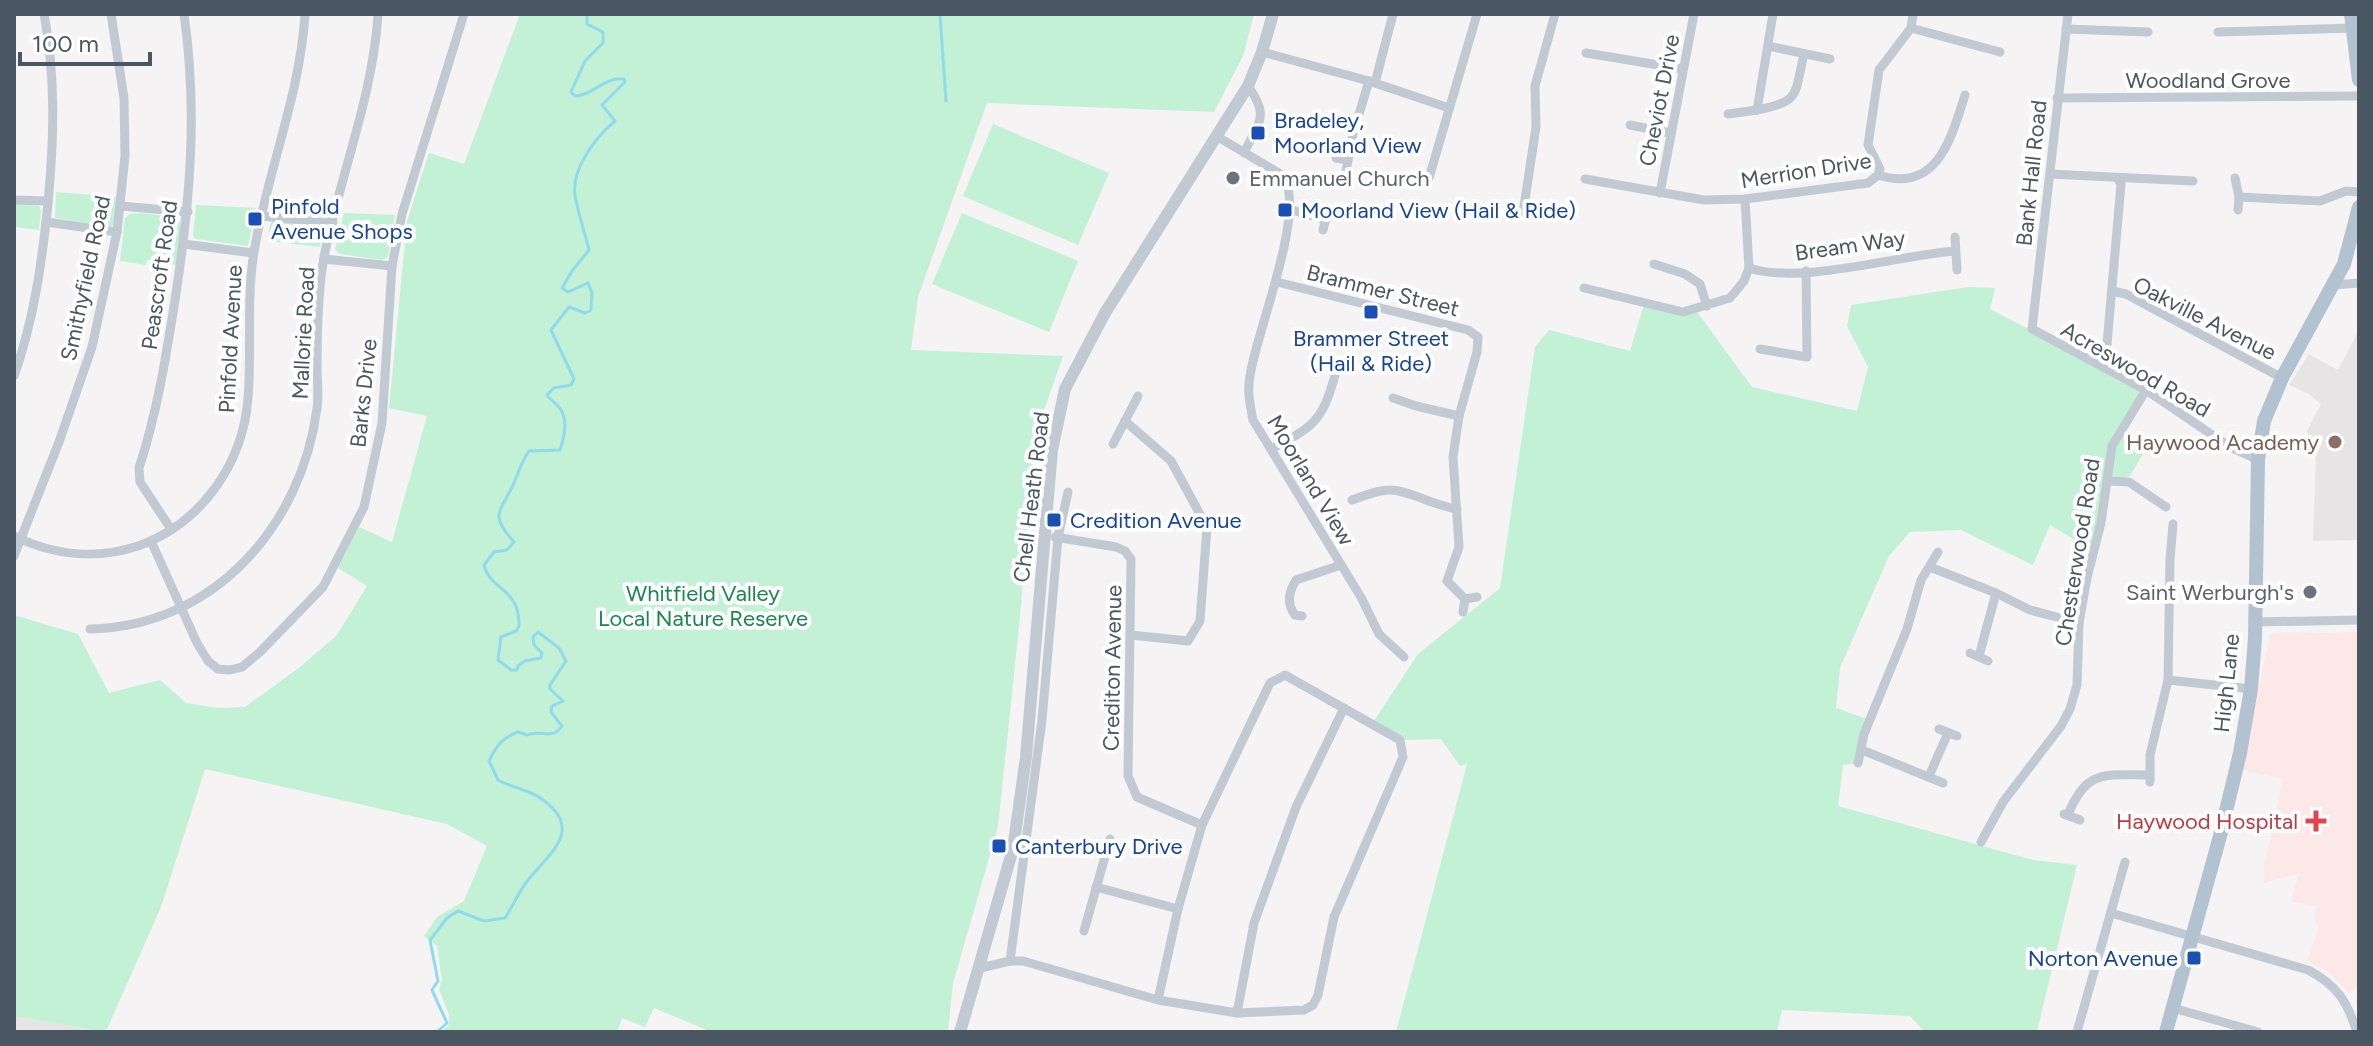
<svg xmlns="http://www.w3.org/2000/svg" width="2373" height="1046" font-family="Figtree,sans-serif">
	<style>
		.education { fill: #e6e4e5 }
		.medical { fill: #fce8e6 }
		.green { fill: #c3f1d5 }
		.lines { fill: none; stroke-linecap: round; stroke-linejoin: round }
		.stream { stroke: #90daee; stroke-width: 3 }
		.minor { stroke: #c1cad2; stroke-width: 9 }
		.tertiary { stroke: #c1cad2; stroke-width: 12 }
		.primary { stroke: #b3c2d1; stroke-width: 14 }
		.transit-dot { fill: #1a4fb4; stroke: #fff; stroke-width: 3 }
		.worship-dot { fill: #6b7280; stroke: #fff; stroke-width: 3 }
		.education-dot { fill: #8d6e63; stroke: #fff; stroke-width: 3 }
		.health-dot { fill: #e0444e; stroke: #fff; stroke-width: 3 }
		.labels { text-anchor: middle; stroke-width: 8; stroke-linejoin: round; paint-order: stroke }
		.street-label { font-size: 22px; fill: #4a5661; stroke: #fff }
		.transit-label { font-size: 22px; fill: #164399; stroke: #fff; text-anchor: start }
		.worship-label { font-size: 22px; fill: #5b616d; stroke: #fff; text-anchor: start }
		.education-label { font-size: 22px; fill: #785e54; stroke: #fff; text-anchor: end }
		.park-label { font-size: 22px; fill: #17864f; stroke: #fff }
		.health-label { font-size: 22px; fill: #be3a42; stroke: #fff; text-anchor: end }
	</style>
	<rect width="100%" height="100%" fill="#f5f3f3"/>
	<g class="education">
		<polygon points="2359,330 2359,540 2313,541 2316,453 2307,431 2321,404 2309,394 2289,385 2309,354 2338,370"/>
		<polygon points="14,1016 99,1031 14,1032"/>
	</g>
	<polygon class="medical" points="2359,632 2359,984 2349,993 2329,972 2307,961 2319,926 2314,918 2317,906 2291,902 2299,873 2264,883 2265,863 2283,779 2242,770 2270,634"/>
	<g class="green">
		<polygon points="520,14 1254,14 1243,56 1214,112 987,103 918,297 911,350 1063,356 1035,436 1020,617 998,827 953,983 948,1032 712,1032 654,1008 645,1027 622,1018 617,1032 441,1032 449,1025 449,1015 439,989 442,980 437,946 424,936 437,917 464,901 487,846 447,824 205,769 161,907 107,1029 99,1031 14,1016 14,615 78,634 109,693 160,680 186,703 218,708 245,707 300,667 337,635 367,586 338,568 359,527 392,542 427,416 389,408 407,221 429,153 464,164"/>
		<polygon points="993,124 1109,173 1078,245 963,196"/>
		<polygon points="56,192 117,197 114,224 110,227 55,218"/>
		<polygon points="14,203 39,206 41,210 39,230 14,227"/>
		<polygon points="196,205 256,208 248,246 196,239 193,236"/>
		<polygon points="141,213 175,217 182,224 176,265 147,260 146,265 120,261 125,218 130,214"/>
		<polygon points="344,213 395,215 388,257 382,260 340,254 335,250"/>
		<polygon points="962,213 1078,261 1049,332 932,284"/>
		<polygon points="273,221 319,224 325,229 320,247 267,241 270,224"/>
		<polygon points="1968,287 1995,288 1990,309 2146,390 2121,429 2148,446 2130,476 2109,481 2094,551 2050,525 2033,565 1961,530 1910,532 1889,556 1840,668 1836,708 1870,720 1858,763 1843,765 1838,806 2033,860 2077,865 2037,1032 1925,1032 1910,1016 1782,1010 1777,1032 1396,1032 1467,764 1460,766 1441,739 1400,740 1372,724 1418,654 1500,588 1535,347 1549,330 1630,351 1644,304 1695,309 1752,387 1857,411 1868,367 1847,326 1851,305"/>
	</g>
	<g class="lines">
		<g class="stream">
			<polyline points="940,14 946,101"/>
			<polyline points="380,1032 384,1032"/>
			<path d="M437,1032L447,1023L432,990L438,981L430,940L447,918L458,911L484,921L505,918C513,906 519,891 528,880C548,855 585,830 543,800C531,790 512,788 498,780L489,761C496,746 502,738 518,732L527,735C540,729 552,741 562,726L551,712L552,706L563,701L550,689V685L566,661L559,648L538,632L533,637L534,645L542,653L541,658L525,661L518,666L517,670H511L498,660L501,637L516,631L519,626C520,587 490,591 484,565L494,552L507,550L514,542C489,514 500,513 513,485C519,472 520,464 529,451L560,450C564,438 568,421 561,410C558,404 551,401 547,395L554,388L571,385L574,379L551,330L569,307L585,313L591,310L592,293L588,283L568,292L562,288L572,271L589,250C585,232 578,214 575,195C571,169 596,137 615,121L602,105L625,82L624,79C603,77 594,95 575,96L571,92L585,61L603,43V32L587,24V14"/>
		</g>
		<g class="minor">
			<path d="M1773,14L1757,110C1801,101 1794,96 1804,54"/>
			<polyline points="2068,14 2032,329 2146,390 2230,447 2258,460"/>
			<polyline points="1911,28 2000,52"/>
			<polyline points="2066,29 2148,32"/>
			<polyline points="2218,32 2353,28"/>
			<polyline points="1768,46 1830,59"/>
			<polyline points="1262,52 1369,81 1449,108"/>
			<polyline points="1586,53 1683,69"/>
			<polyline points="1375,83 1393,14"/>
			<polyline points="2057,98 2359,96"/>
			<polyline points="1728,114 1757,110"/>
			<polyline points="1630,125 1670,133"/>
			<path d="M1218,137L1284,176C1306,215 1256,332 1250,376C1247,391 1250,405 1253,420L1362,599L1379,634L1404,657"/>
			<path d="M1244,153C1259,121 1270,117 1248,86"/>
			<polyline points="1336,158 1348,160"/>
			<polyline points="1346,171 1353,134 1369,81"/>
			<polyline points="2050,174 2193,181"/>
			<polyline points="1878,175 1880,169 1868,145 1879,70 1911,28 1913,14"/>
			<path d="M1878,175C1937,194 1951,139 1965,95"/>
			<polyline points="1429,178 1477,14"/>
			<polyline points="2235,178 2239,197"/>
			<polyline points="1585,179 1704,200 1745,199 1868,183 1878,175"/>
			<polyline points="1660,193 1694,14"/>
			<polyline points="14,200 48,201"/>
			<polyline points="121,206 188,212"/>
			<polyline points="1289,209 1326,220"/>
			<polyline points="2238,210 2239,197 2320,201 2346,191 2359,192"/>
			<polyline points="1523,213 1536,127 1535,86 1555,14"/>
			<polyline points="261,216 333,223"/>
			<polyline points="46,222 117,232"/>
			<polyline points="1323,230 1328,210"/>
			<polyline points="1955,237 1957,270"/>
			<polyline points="184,244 253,253"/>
			<polyline points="324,259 392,266"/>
			<polyline points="1654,264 1685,274 1700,284 1707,306"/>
			<path d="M1749,268C1801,285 1900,255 1955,251"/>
			<polyline points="1277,282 1468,330 1478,337 1477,352 1459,416 1453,457 1459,547 1447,581 1465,599"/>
			<polyline points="2334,285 2359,283"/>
			<polyline points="1584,288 1683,312 1730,298 1744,281 1749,268 1745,199"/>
			<polyline points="2112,291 2126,294 2282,378"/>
			<polyline points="1760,349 1807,357 1806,271"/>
			<polyline points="2105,367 2121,184 2117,178"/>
			<path d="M14,376C34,320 42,262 48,203C54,140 56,77 44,14"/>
			<polyline points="1393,398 1416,406 1459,416"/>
			<polyline points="1125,421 1171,461 1207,527 1200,621 1188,641 1131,635"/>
			<polyline points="1113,444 1138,396"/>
			<path d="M1271,449C1320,424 1323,418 1338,365"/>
			<polyline points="2109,481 2129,482 2166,507"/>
			<path d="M1352,500C1364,496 1377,490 1389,490C1406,489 1435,506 1457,509"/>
			<path d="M171,529L140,482L139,468C157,413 166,357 175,300C190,203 198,112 184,14"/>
			<path d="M14,536C53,555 96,560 138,546C201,524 243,464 248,398C252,350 246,300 254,252C267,172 300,96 305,14"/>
			<polyline points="1055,537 1116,547 1125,551 1131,559 1128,776 1137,797 1202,825"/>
			<polyline points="151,541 197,643 208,661 218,669 230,670 242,667 260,652 323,587 364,507 382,423 392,266 402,214 464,14"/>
			<polyline points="14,556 59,442 92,347 117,232 125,156 124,98 111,14"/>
			<polyline points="1930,567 1996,593 2030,610 2079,623"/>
			<polyline points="1465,599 1477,597"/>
			<polyline points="1463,612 1465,599"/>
			<path d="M1302,616L1295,615C1286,603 1289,592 1296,580L1341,565"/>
			<polyline points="2255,622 2359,620"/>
			<path d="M90,629C213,627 302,526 317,408C319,395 317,380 317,366C317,332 318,290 324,257C340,175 373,97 378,14"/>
			<polyline points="1970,653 1988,661"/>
			<polyline points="1979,656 1996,593"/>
			<polyline points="2168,680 2170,560 2173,524"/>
			<polyline points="1939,729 1957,736"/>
			<polyline points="1862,750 1943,783"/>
			<polyline points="1858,763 1864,734 1907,629 1921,580 1938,552"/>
			<polyline points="1929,776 1948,733"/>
			<polyline points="2150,782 2150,755 2168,680 2251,689"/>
			<polyline points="2064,814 2080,820"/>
			<path d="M2068,815C2086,768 2107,775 2149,775"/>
			<polyline points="1981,842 2003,802 2061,726 2070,709 2077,685 2079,623 2087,578 2101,523 2112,446 2146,390"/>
			<polyline points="1096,887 1178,909"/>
			<path d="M2111,913L2308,970C2337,985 2347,1001 2357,1032"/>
			<polyline points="1084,931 1110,839"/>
			<polyline points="1010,961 1042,720 1058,537 1068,492"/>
			<polyline points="980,968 1010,961 1023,961 1158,1000 1237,1013 1304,1010 1313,1005 1318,995 1334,917 1403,757 1400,740 1285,675 1270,683 1202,825 1178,909 1158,1000"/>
			<polyline points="2173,1008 2258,1032"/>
			<polyline points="1237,1013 1254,923 1296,807 1344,708"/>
			<polyline points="2077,1032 2125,862"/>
		</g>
		<polyline class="tertiary" points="960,1032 1013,849 1026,757 1052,450 1065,389 1105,313 1248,86 1262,52 1273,14"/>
		<g class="primary">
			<polyline points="2351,14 2359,80"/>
			<polyline points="2166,1032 2220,836 2240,753 2251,689 2255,638 2258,460 2264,421 2282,378 2344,264 2359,207"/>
		</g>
	</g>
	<g class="transit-dot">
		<rect x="1250" y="125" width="16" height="16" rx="4"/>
		<rect x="1277" y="202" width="16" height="16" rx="4"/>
		<rect x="247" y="211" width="16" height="16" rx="4"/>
		<rect x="1363" y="304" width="16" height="16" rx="4"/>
		<rect x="1046" y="512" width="16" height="16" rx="4"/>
		<rect x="991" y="838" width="16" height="16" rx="4"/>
		<rect x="2186" y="950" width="16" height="16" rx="4"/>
	</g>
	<g class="worship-dot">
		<circle cx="1233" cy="178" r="8"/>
		<circle cx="2310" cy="592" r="8"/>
	</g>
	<circle class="education-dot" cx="2335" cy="442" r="8"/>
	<path class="health-dot" d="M2312 809h8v8h8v8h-8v8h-8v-8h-8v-8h8z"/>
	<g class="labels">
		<g class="street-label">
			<text x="2208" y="88">Woodland Grove</text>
			<text transform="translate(1659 100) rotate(-79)" y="8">Cheviot Drive</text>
			<text transform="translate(1806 170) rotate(-9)" y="8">Merrion Drive</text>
			<text transform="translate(2031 173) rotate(-84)" y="8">Bank Hall Road</text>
			<text transform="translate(1850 245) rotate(-8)" y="8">Bream Way</text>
			<text transform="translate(159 275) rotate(-82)" y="8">Peascroft Road</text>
			<text transform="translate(85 278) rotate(-78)" y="8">Smithyfield Road</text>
			<text transform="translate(1383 290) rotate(14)" y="8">Brammer Street</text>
			<text transform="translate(2205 318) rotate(27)" y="8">Oakville Avenue</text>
			<text transform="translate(303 333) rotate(-87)" y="8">Mallorie Road</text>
			<text transform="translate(230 339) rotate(-87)" y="8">Pinfold Avenue</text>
			<text transform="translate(2136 369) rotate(30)" y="8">Acreswood Road</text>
			<text transform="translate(363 393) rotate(-84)" y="8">Barks Drive</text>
			<text transform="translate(1311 480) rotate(59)" y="8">Moorland View</text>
			<text transform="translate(1031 497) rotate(-83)" y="8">Chell Heath Road</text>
			<text transform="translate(2077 552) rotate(-81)" y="8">Chesterwood Road</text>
			<text transform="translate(1112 668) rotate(-89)" y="8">Crediton Avenue</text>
			<text transform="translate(2226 683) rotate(-84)" y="8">High Lane</text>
		</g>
		<g class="transit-label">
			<text x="1274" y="128">Bradeley,<tspan x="1274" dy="25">Moorland View</tspan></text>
			<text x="271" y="214">Pinfold<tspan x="271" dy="25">Avenue Shops</tspan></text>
			<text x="1301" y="218">Moorland View (Hail &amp; Ride)</text>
			<text x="1371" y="346" text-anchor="middle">Brammer Street<tspan x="1371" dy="25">(Hail &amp; Ride)</tspan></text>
			<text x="1070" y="528">Credition Avenue</text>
			<text x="1015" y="854">Canterbury Drive</text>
			<text x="2178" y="966" text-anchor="end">Norton Avenue</text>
		</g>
		<g class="worship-label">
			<text x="1249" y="186">Emmanuel Church</text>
			<text x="2294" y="600" text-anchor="end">Saint Werburgh's</text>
		</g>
		<g class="education-label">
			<text x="2319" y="450">Haywood Academy</text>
		</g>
		<g class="park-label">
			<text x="703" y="601">Whitfield Valley<tspan x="703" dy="25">Local Nature Reserve</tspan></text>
		</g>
		<g class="health-label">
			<text x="2298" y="829">Haywood Hospital</text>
		</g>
	</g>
	<rect width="2373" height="1046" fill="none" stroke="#4a5661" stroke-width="32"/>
	<path d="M20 52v12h130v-12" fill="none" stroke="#4a5661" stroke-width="4"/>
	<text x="32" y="52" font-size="24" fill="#4a5661" stroke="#ffffff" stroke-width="6" paint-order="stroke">100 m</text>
</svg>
